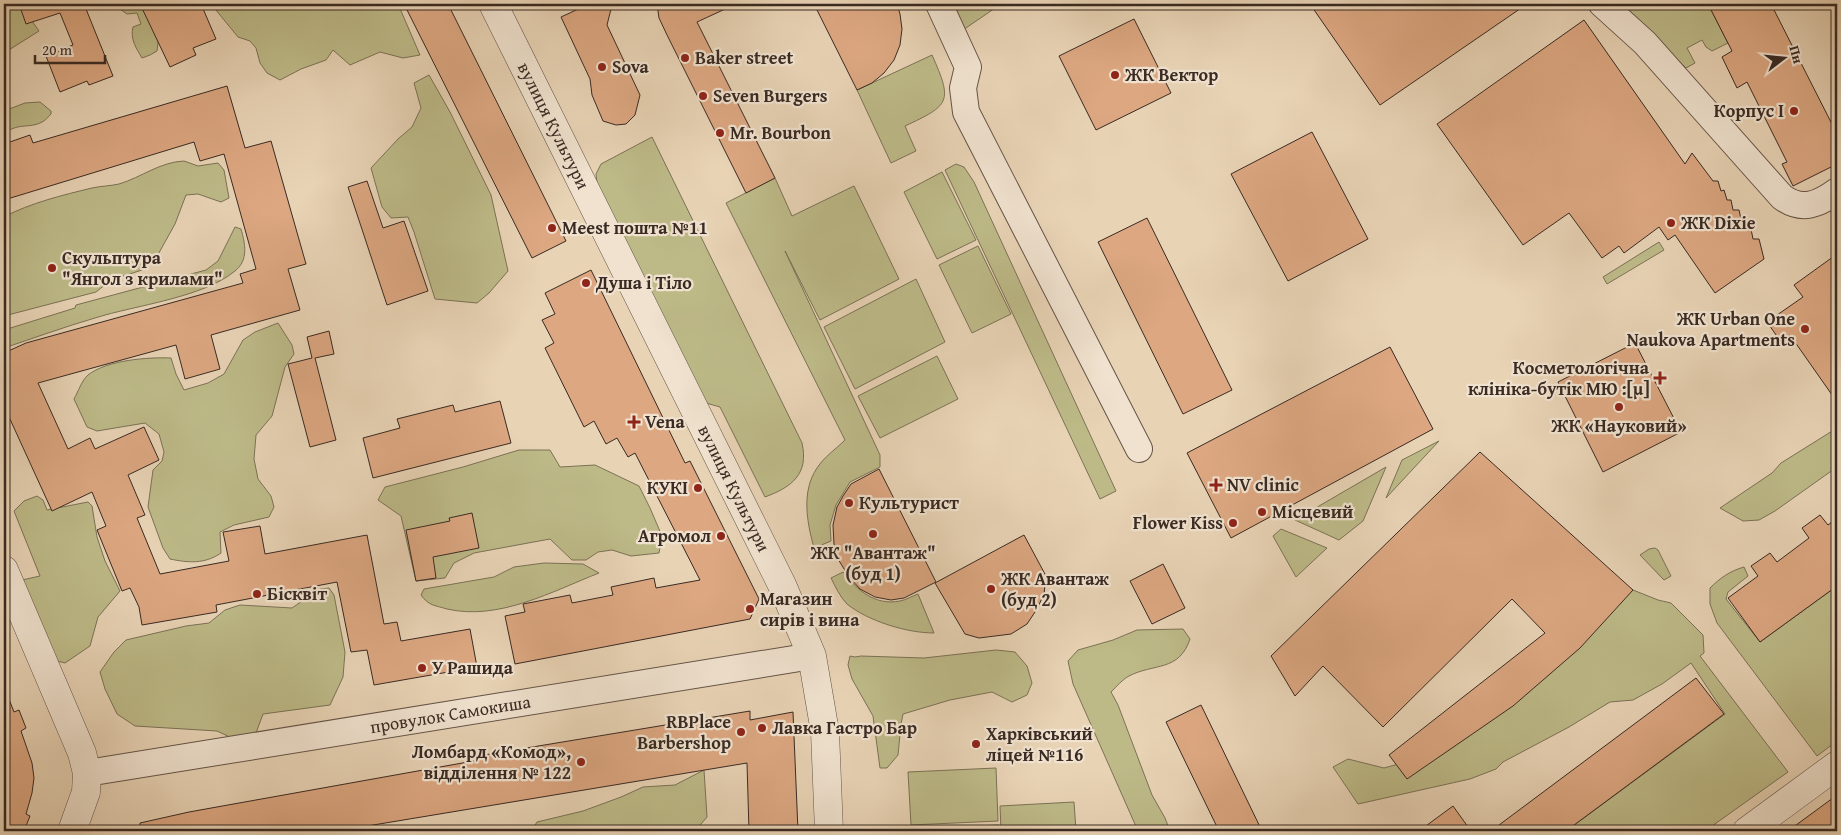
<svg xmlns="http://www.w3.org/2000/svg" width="1841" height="835" font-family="'Gentium Book Plus',serif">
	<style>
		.green { fill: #bdba88; stroke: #7b7256 }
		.building { fill: #dca781; stroke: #392a23 }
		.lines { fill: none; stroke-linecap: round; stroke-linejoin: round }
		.minor-casing { stroke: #655448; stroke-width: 28 }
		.tertiary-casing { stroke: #655448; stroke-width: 29 }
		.minor { stroke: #f0e2cf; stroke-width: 26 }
		.tertiary { stroke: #f0e2cf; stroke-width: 28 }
		.poi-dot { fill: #8f2418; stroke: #f0e2cf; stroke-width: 2 }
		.labels { text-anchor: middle; stroke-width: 4.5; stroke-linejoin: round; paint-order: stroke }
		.poi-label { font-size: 18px; font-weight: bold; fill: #392a23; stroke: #f0e2cf; text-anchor: start }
		.street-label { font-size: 18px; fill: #392a23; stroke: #f0e2cf }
	</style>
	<rect width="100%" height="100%" fill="#e8d3b5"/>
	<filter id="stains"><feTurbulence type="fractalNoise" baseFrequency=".004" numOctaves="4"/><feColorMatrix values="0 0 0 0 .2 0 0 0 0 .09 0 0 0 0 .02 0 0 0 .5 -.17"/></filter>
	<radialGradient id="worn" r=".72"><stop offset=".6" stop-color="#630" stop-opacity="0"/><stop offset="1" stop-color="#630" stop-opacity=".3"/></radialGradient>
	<g class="green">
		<polygon points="4,4 20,4 39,31 4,53"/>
		<path d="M118,4H152L160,27L157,51L150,55L142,58C136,48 130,39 133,27L141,24L137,13L127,14L120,9Z"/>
		<polygon points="211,4 398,4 420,55 403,58 380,52 350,65 333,50 326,60 301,69 280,80 267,73 260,63 256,48 250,41 238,37"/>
		<polygon points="946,4 1001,4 960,32"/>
		<polygon points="1620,4 1708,4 1728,43 1712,51 1706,47 1702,40 1687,48 1695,63 1686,68"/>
		<path d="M932,55C953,102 950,105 905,126L916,151L891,163L857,90Z"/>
		<polygon points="429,75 450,112 491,195 508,271 489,293 477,303 435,299 414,232 408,217 391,218 382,207 371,168 398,139 412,127 421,108 414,83"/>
		<path d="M40,102L51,111V114C48,117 45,121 42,122C30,129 15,122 4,135V111L25,103Z"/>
		<path d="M652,137L802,443C809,474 792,487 765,497L720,407L706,403L597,183L596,174L601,164Z"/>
		<path d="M184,161L198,166L218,163L224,170L229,198L221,202L198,194L186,195L175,224L155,260L142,270L111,280L96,292L4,316V217C30,203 63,195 92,188C101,186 110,186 119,184C142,177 160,162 184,161Z"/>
		<polygon points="956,164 964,167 974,182 1116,491 1100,499 945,170"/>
		<polygon points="942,172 976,240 937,259 904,192"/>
		<path d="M775,178L792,216L854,186L899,279L820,320L785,251L880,455V467L850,482L836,505L830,525L831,541L814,548C807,522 801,492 817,468C824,457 836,449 845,440L726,203Z"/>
		<path d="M235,227L241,229C245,243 249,260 235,271C202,298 136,305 95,318C64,327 34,338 4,348V330L75,308L76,305L206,270L218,261Z"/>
		<polygon points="1659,242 1664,250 1607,284 1603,277"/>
		<polygon points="978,246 1011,314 972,333 939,265"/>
		<polygon points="916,279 945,342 855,389 824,327"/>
		<path d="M278,323L292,345L294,354L285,367L272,416L256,435L254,459L258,479L271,496L274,507L269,517L234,525L220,532L221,553C205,564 189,563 170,559L163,548L148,507L153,470L162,461L164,452L159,434L145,423L97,431L87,427L74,399C78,392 82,380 88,375C107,360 148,357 171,358L176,374L184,390L208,383L224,374L243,340L255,332Z"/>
		<polygon points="937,356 958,399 880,438 858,396"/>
		<polygon points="1837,428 1837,467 1775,511 1759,520 1743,521 1720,508 1772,473 1781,463"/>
		<polygon points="1439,441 1386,498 1402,460"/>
		<polygon points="519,450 550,450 560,467 595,465 639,486 650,508 662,536 659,553 631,556 612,550 598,552 586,560 572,560 550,539 474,553 454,563 445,578 416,581 401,516 378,500 385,487 463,467"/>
		<polygon points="1386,467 1363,521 1339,540 1295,520"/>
		<polygon points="37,496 43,500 47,510 88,502 92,506 97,537 105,561 120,591 98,617 90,646 65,663 53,660 22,580 40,576 14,511 24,501"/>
		<polygon points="1281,529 1327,548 1296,577 1273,536"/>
		<polygon points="1655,548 1658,550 1671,576 1664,580 1640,555 1649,549"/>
		<path d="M544,563L583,564L599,573C553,591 499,621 447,609C434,605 429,606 421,595L424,589L494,577L514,567Z"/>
		<path d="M1744,567L1748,576L1728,592L1726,599L1760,642L1837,586V741L1817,756L1717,623L1710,604V588C1720,578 1730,571 1744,567Z"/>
		<path d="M843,572C857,590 875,606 900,601C906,600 912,596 918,594L934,633C907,633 868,621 847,604C840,597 835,586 831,578Z"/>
		<polygon points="329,588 334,595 345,652 343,677 330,705 263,714 256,733 234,739 217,731 135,726 117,714 105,689 100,672 114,652 126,640 186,626 209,623 225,610 240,605 292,608 320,589"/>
		<polygon points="1633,590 1658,600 1671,603 1703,635 1704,653 1700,656 1788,772 1705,831 1576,831 1573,826 1725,714 1691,663 1662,684 1633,700 1610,702 1569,727 1503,762 1496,769 1470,779 1358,804 1333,767 1348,759 1384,768 1449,750"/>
		<path d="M1183,629L1190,639C1179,672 1154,663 1129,676C1123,679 1116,687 1111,692L1118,705L1152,795L1165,818L1170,831H1138L1073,684L1068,661L1078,650L1113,640L1137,630Z"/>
		<polygon points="996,650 1015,652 1027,666 1032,683 1027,695 1012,702 992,692 950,700 903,714 901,724 898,755 887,768 880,768 873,716 852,679 848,665 850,656 855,657 861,656 924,658"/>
		<polygon points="996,768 998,821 911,825 908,772"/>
		<polygon points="704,770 707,817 695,831 531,831 537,822 583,811 621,797 643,787 675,785"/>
		<polygon points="1074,802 1076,831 1001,831 1000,806"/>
		<polygon points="999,825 999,831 911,831 911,829"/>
	</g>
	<g class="building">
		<polygon points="19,4 84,4 113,76 89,85 87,81 60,92 46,56 73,45 60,13 26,24"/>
		<polygon points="140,4 201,4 216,39 193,48 196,55 170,67"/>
		<polygon points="404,4 448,4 566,241 532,258"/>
		<polygon points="589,4 597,4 598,6 611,9 607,25 640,95 635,115 626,124 616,125 603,121 592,95 590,79 561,17"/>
		<polygon points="657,4 736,4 697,22 775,178 746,193 668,37 659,18"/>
		<polygon points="814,4 897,4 900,14 902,29 900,45 894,60 884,73 872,83 857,90"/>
		<polygon points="1310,4 1527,4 1380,105"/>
		<polygon points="1708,4 1771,4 1837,134 1837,164 1793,186 1782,164 1787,162 1747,82 1737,88 1722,57 1732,51"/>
		<polygon points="1134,19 1171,93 1096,130 1059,56"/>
		<polygon points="1584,20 1685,164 1692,153 1713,181 1718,181 1721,191 1724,190 1727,200 1731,200 1733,210 1739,210 1741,219 1745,220 1747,230 1751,229 1753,239 1759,239 1764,259 1715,293 1675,235 1668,240 1659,227 1624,253 1619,246 1602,258 1569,213 1523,245 1437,124"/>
		<polygon points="227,86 245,148 271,141 306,264 288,269 300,310 211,335 220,369 185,379 176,345 38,383 68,449 90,438 95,449 144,427 159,460 128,475 145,515 137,518 160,574 229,561 223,532 260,526 265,554 367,535 384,624 397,622 401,641 470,629 477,667 374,685 367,650 351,652 337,582 216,605 217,612 142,625 139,607 130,588 122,591 97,530 106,526 92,492 52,511 4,406 4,353 26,343 243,283 240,274 256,269 224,154 200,161 194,142 4,200 4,144 30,135 33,143"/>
		<polygon points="1312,132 1368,239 1288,281 1231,174"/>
		<polygon points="367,181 383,228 404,221 428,291 387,305 348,187"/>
		<polygon points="1147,218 1232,390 1183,414 1098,242"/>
		<polygon points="1837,254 1837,402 1790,335 1781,342 1767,322 1803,297 1794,285"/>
		<polygon points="591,270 685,463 690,461 759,599 750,619 515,664 505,616 525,612 523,604 570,595 572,603 613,595 611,587 654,578 656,588 700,580 635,453 628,457 617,438 606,444 594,421 584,427 545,348 554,343 542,320 555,314 545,293"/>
		<polygon points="329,331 334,354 315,358 336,440 310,447 288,364 312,358 307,337"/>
		<polygon points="1635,343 1681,432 1603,472 1558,382"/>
		<polygon points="1390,347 1433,429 1231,538 1187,453"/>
		<polygon points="500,401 511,443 373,478 363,438 400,428 397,419 453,405 455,412"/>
		<polygon points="1480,452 1633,590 1580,648 1513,706 1407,779 1389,755 1545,633 1512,599 1383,727 1323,666 1295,696 1271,656"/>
		<polygon points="879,469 936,582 904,598 891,600 875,597 860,589 849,577 838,559 834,544 833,525 837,507 843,496 851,484"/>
		<polygon points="472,513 479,548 433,557 436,578 416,581 406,530 450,521 449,518"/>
		<polygon points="1820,515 1828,525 1837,518 1837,586 1760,642 1728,598 1758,576 1751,566 1770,553 1777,562 1809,538 1802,528"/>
		<polygon points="1024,535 1046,576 1044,594 1037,609 1027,624 1011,634 979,638 965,634 935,583"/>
		<polygon points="1163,564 1185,608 1152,624 1130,581"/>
		<polygon points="1696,678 1724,714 1566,831 1491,831"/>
		<polygon points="5,689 14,712 19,710 26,728 21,731 32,763 34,778 32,793 26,814 30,816 24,831 4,831 4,690"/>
		<polygon points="1201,705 1262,831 1219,831 1166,722"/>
		<polygon points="750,711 750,720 793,712 798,831 749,831 747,763 337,831 140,831 140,823 189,812 479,760 478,756"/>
		<polygon points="1837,795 1837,831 1788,831"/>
		<polygon points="1453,806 1471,831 1419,831"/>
	</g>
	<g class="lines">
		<g class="minor-casing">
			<g id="minor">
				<polyline points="939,4 968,67 963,88 966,112 1139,449"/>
				<path d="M1602,4L1645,43L1782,197C1802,212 1819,204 1837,191"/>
				<path id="s1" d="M87,773L812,656"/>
			</g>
		</g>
		<g class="tertiary-casing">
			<g id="tertiary">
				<path id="s2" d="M493,4L782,585L812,656L825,732L829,831"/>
				<polyline points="4,570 82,753 87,773 86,792 72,831"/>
				<polyline points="1747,831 1837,765"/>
			</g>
		</g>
		<use href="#minor" class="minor"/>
		<use href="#tertiary" class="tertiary"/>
	</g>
	<g class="poi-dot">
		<circle cx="685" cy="58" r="5"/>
		<circle cx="602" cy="67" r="5"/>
		<circle cx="1115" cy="75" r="5"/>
		<circle cx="703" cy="96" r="5"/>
		<circle cx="1794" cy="111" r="5"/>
		<circle cx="720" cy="133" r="5"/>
		<circle cx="1671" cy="223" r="5"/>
		<circle cx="552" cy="228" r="5"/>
		<circle cx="52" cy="268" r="5"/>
		<circle cx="586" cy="283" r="5"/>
		<circle cx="1805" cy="329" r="5"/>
		<path d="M1657.5 370.5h5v5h5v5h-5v5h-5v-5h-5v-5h5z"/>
		<circle cx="1619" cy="407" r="5"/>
		<path d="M631.5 414.5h5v5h5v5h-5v5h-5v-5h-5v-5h5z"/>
		<path d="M1213.5 477.5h5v5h5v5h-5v5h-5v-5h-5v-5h5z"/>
		<circle cx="698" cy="488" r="5"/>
		<circle cx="849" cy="503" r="5"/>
		<circle cx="1262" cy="512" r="5"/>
		<circle cx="1233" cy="523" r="5"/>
		<circle cx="873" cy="534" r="5"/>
		<circle cx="721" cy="536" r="5"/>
		<circle cx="991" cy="589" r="5"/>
		<circle cx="257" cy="594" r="5"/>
		<circle cx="750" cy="609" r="5"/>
		<circle cx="422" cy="668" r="5"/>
		<circle cx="762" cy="728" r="5"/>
		<circle cx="741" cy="732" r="5"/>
		<circle cx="976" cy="744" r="5"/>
		<circle cx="581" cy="762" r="5"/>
	</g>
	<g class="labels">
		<g class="poi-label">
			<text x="695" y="64">Baker street</text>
			<text x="612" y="73">Sova</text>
			<text x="1125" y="81">ЖК Вектор</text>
			<text x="713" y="102">Seven Burgers</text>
			<text x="1784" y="117" text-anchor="end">Корпус І</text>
			<text x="730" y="139">Mr. Bourbon</text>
			<text x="1681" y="229">ЖК Dixie</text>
			<text x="562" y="234">Meest пошта №11</text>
			<text x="62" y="264">Скульптура<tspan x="62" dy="21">"Янгол з крилами"</tspan></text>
			<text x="596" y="289">Душа і Тіло</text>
			<text x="1795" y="325" text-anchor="end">ЖК Urban One<tspan x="1795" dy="21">Naukova Apartments</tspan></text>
			<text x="1649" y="374" text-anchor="end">Косметологічна<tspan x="1649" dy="21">клініка-бутік МЮ :[μ]</tspan></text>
			<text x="645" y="428">Vena</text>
			<text x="1619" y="432" text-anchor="middle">ЖК «Науковий»</text>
			<text x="1227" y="491">NV clinic</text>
			<text x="688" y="494" text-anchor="end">КУКІ</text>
			<text x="859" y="509">Культурист</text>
			<text x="1272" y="518">Місцевий</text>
			<text x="1223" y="529" text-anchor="end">Flower Kiss</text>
			<text x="711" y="542" text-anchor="end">Агромол</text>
			<text x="873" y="559" text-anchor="middle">ЖК "Авантаж"<tspan x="873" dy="21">(буд 1)</tspan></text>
			<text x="1001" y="585">ЖК Авантаж<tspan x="1001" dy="21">(буд 2)</tspan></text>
			<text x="267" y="600">Бісквіт</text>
			<text x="760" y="605">Магазин<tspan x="760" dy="21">сирів і вина</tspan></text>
			<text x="432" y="674">У Рашида</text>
			<text x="731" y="728" text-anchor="end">RBPlace<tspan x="731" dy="21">Barbershop</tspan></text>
			<text x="772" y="734">Лавка Гастро Бар</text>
			<text x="986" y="740">Харківський<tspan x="986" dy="21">ліцей №116</tspan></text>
			<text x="571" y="758" text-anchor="end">Ломбард «Комод»,<tspan x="571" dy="21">відділення № 122</tspan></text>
		</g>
		<g class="street-label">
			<text dy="6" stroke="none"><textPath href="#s2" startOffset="136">вулиця Культури</textPath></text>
			<text dy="6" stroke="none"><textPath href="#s2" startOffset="541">вулиця Культури</textPath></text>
			<text dy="6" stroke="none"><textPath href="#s1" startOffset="368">провулок Самокиша</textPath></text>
		</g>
	</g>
	<rect width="1841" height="835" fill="none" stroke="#e8d3b5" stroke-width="20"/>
	<rect x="5" y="5" width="1831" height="825" fill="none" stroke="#392a23" stroke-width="2.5"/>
	<rect x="10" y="10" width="1821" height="815" fill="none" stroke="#392a23"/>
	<g transform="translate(1784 58) rotate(74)" stroke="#f0e2cf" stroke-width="4" paint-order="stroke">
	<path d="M0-4L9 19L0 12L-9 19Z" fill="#392a23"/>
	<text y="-8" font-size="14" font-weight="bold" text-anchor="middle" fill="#392a23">Пн</text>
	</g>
	<path d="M35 55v8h70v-8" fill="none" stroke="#392a23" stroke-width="2.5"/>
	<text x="42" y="55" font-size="15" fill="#392a23" stroke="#f0e2cf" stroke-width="4" paint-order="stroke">20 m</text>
	<rect width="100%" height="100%" filter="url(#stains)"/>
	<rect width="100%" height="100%" fill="url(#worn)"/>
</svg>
